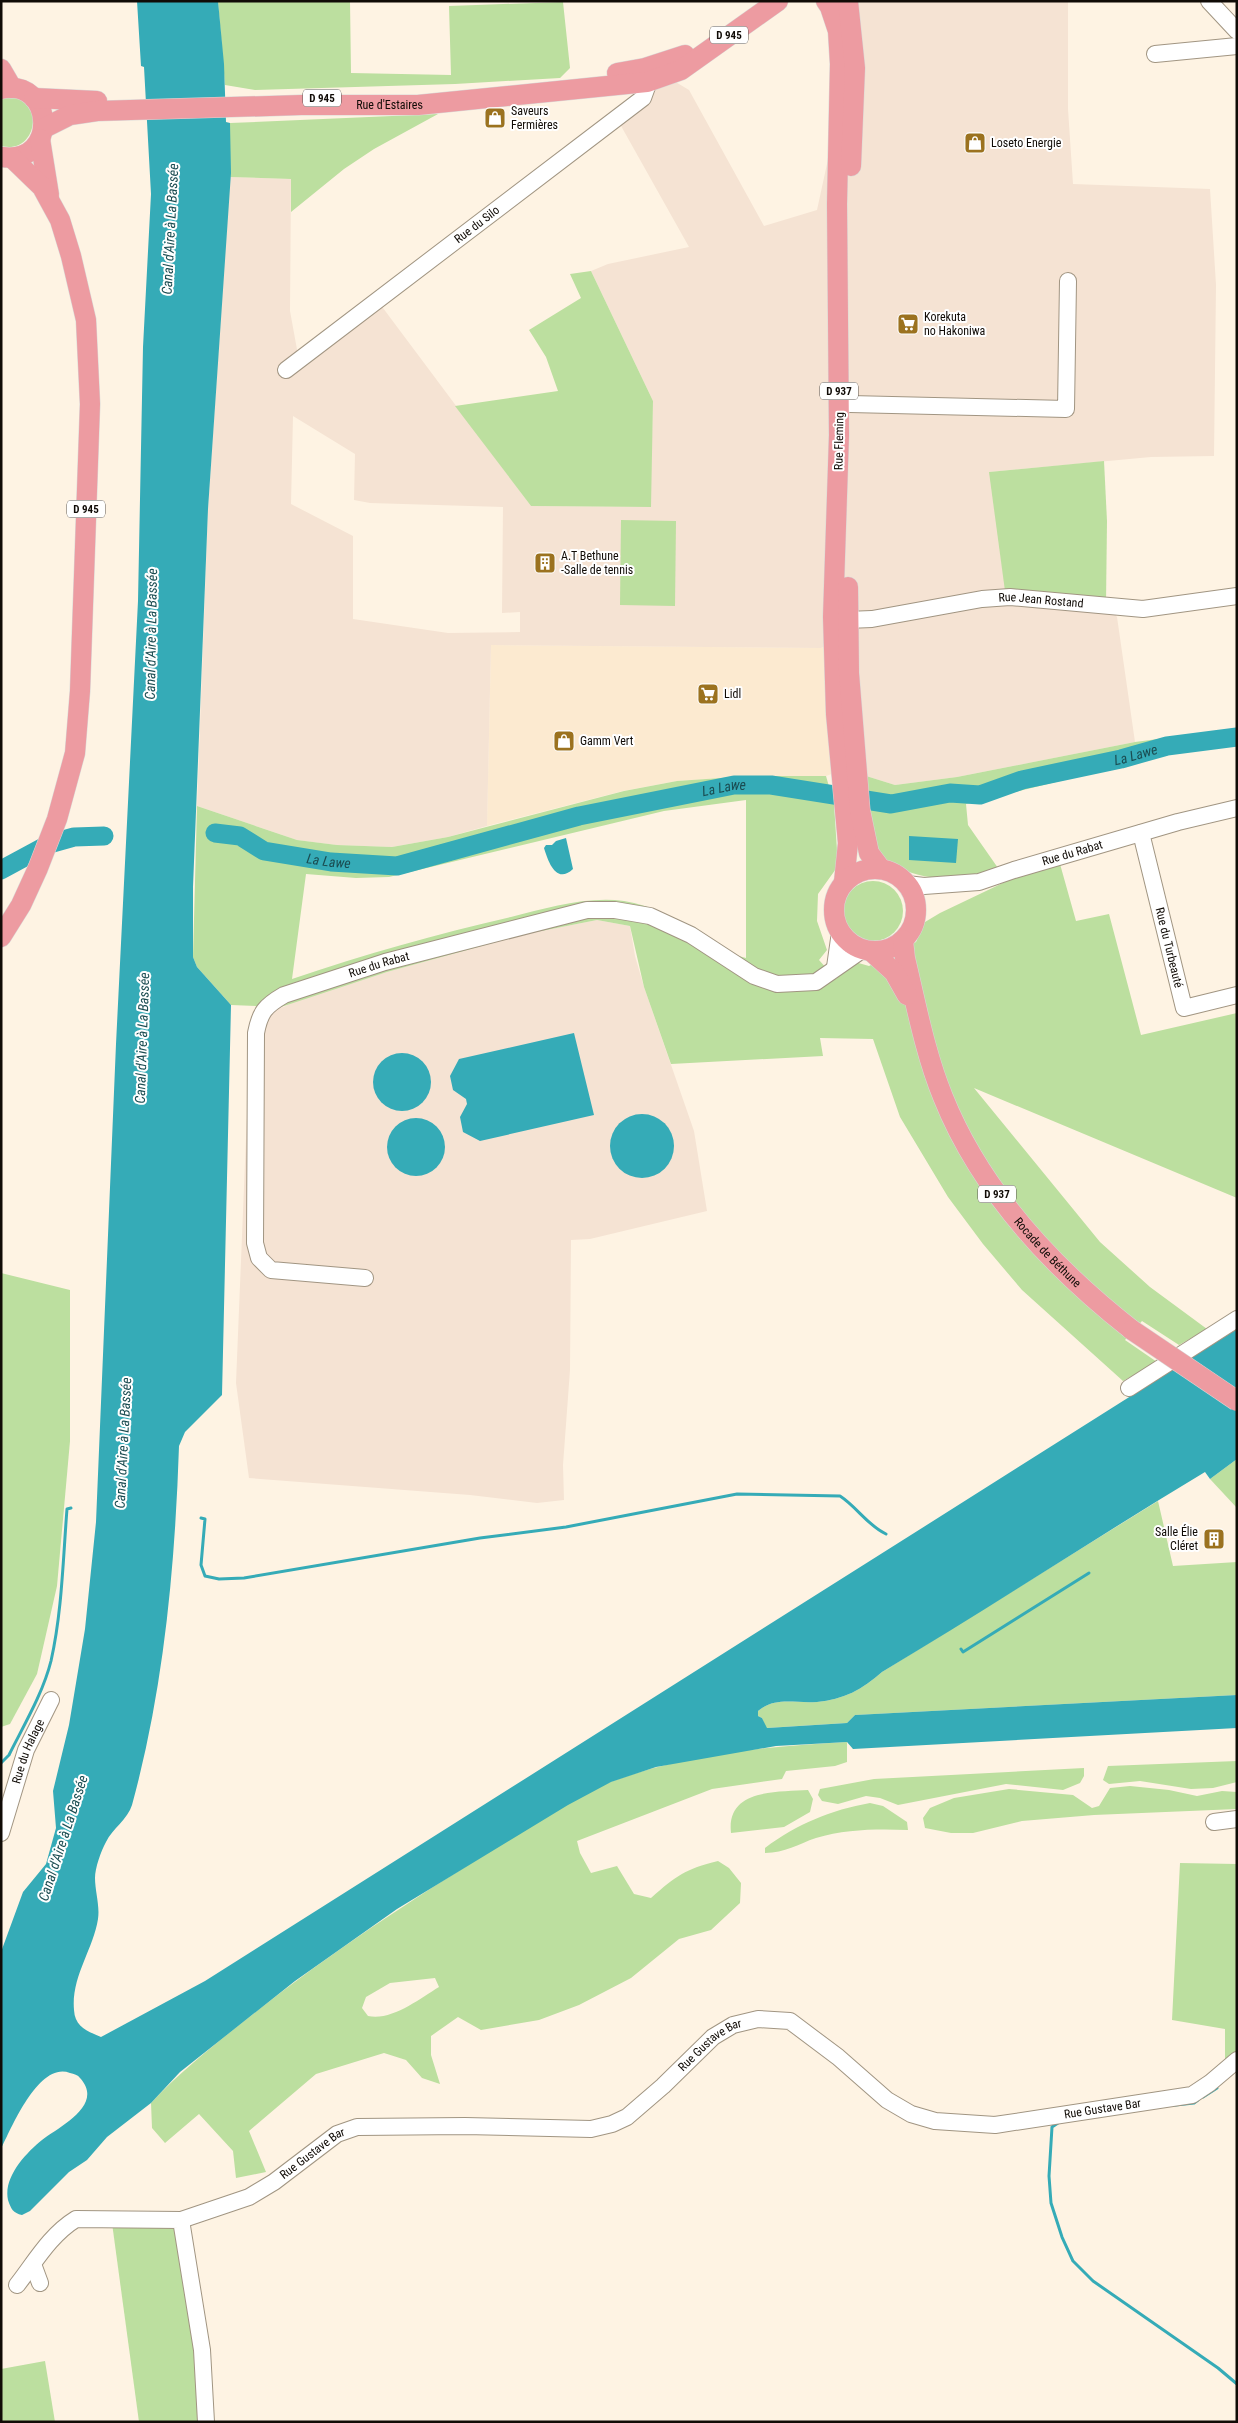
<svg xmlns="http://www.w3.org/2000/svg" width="1238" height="2423" font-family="'Roboto Condensed',sans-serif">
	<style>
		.built { fill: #fcead0 }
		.industrial { fill: #f5e3d3; fill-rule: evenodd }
		.green { fill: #bcdf9f; fill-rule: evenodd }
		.water { fill: #35abb7 }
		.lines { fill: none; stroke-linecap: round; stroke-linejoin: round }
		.stream { stroke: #35abb7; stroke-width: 3 }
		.river { stroke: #35abb7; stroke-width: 19 }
		.minor-casing { stroke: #a19582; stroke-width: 18 }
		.major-casing { stroke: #d9d8d7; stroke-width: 21 }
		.minor { stroke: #fff; stroke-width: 16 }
		.major { stroke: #ed9ba1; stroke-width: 20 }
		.major-bridge-casing { stroke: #d9d8d7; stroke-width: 21; stroke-linecap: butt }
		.major-bridge { stroke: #ed9ba1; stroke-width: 20 }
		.labels { text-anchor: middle; stroke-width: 4; stroke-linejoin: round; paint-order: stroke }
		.shield { fill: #fff; stroke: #585451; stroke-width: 1 }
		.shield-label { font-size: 11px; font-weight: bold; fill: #100b06 }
		.street-label { font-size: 12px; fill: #100b06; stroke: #fff }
		.poi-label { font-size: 12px; fill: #100b06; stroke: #fff; text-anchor: start }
		.water-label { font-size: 14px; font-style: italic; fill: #1a4c51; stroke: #fff }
	</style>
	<rect width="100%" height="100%" fill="#fef3e3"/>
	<polygon class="built" points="842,640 848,768 826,776 750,776 677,781 623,791 487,826 491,645 821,648"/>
	<g class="industrial">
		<path d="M838,1H1068V109L1073,184L1210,189L1216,285L1214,456L1151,457L989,472L1106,603L1117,617L1135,742L957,777L895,785L863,775L842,640L821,648L491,645L487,826L448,837L392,847L337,845L297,840L197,806L208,509L230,177L291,179L290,311L300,366L380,304L531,506L650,507L653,401L591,271L608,264L689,247L616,117L669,78L689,90L764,226L817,210L848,67ZM293,416L355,454L354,500L370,503L503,507L502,613L520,612V632L448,633L353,619V536L291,504Z"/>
		<polygon points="597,920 630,926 635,956 644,987 694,1131 707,1211 590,1239 571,1240 570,1370 563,1465 564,1500 537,1503 470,1495 249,1478 236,1383 251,1016 263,1016 301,999 387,972 526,934"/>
	</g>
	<g class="green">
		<polygon points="218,1 350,1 351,73 451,75 449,6 563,2 570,68 560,78 455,84 255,90 225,85"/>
		<path d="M1,98C6,98 12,97 17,98C44,104 36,155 1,146Z"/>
		<polygon points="438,114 374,149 344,169 291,212 291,179 230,177 230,123"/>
		<polygon points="591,271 653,401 651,507 531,506 455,406 558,391 546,357 529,330 581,298 570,274"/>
		<polygon points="1104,461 1107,521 1106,603 1005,591 989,472"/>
		<polygon points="621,520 676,521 675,606 620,605"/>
		<path d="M1211,732V748L1175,753L966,804L968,825L998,868C962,879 927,884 894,865C888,861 877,854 875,847C868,826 867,797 863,775L895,785L957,777L1135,742Z"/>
		<path d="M750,776H826L834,804L838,866L818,894L817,921L827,950L819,960L836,979L855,962L869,966L916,942L925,922L940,913L1007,881L1060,864L1076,921L1109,914L1141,1035L1237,1013V1198L974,1088L1100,1242L1150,1287L1207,1329L1179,1345L1142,1321L1125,1340L1157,1362L1123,1381L1022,1290L983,1244L948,1197L900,1117L873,1039L820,1038L823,1056L671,1064L644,987L630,926L597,920L526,934L387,972L281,1007L231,1005L197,967L193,957L197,806L297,840L337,845L392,847L448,837L624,791L677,781ZM746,800V958C726,953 718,943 701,933C677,919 651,905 624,901C587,896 547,908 511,917C437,934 365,954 292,979L306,874L356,878L389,877L664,811Z"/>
		<circle cx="873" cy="911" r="30"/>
		<polygon points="1,1273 70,1290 70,1441 57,1586 37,1674 10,1724 1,1727"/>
		<polygon points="1237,1459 1237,1508 1210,1479"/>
		<path d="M1158,1501L1173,1566L1237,1562V1695L855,1715L847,1723L766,1728L762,1718L758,1716V1711C776,1696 796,1704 817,1702C843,1700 863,1689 882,1672Z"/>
		<path d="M847,1742V1762L835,1766L786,1771L782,1779L712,1789L577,1841L580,1853L591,1873L617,1866L634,1894L651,1898C676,1876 685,1869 718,1861L729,1868L741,1883L740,1903L711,1930L679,1939L631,1978L579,2005L539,2020L481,2030L458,2017L431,2036V2055L440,2084L422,2078L406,2060L384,2053L316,2074L249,2131L266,2172L236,2178L233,2151L199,2114L165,2143L152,2128L151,2103C181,2071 214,2045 248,2018C326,1956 409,1901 494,1849C530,1827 574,1795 613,1781C687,1754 769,1746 847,1742ZM435,1978L439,1987C419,1999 392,2021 368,2016L362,2008L366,1997L390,1983Z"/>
		<polygon points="1237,1761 1237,1782 1213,1788 1191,1789 1140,1781 1109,1784 1103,1780 1108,1766"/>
		<polygon points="1084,1768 1084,1776 1080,1783 1063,1790 1006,1784 898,1805 880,1798 866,1796 838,1804 822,1801 818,1795 820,1789 874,1779"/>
		<polygon points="1130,1786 1169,1790 1197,1796 1222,1791 1237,1792 1237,1809 1094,1815 1022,1821 973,1833 951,1833 925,1828 923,1818 930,1808 954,1798 1009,1789 1073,1795 1092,1808 1099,1806 1110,1788"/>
		<path d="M808,1790L813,1799L810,1812L784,1827L731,1833C726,1789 776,1792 808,1790Z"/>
		<path d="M870,1803L883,1806L907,1822L908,1830C877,1829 846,1829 816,1838C798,1844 785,1853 765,1853V1848C797,1824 831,1810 870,1803Z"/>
		<polygon points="1180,1863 1237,1864 1237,2052 1225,2062 1225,2029 1172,2020"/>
		<polygon points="112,2223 174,2228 194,2333 199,2422 139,2422"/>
		<polygon points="45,2361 55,2422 1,2422 1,2369"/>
	</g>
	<g class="water">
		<path d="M137,1H218L224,64L226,122L230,123L231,173L208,509L193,887V957L197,967L231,1005L222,1395L185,1432L179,1446C175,1566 164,1688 132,1805C128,1819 112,1829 106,1842C101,1851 95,1868 95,1878C95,1891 100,1906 98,1919C93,1950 71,1977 74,2010C75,2027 87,2031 101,2037L205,1981L1237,1329V1459L1210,1479L1205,1472C1097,1537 991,1607 882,1672C863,1689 843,1700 817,1702C796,1704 776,1696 758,1711V1716L762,1718L767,1728L847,1723L855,1715L1237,1695V1728L853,1749L847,1742L776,1746L656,1767L611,1782L568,1805L397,1909L295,1981L180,2072L151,2103L107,2137L87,2160L69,2172L30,2211L22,2215C13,2213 11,2209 8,2200C3,2177 26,2153 42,2140C59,2127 105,2105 80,2078C78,2075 74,2074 70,2073C39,2061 12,2127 1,2149V1952L23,1892L46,1864L56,1828L53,1791L69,1725L85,1629L96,1522L116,1044L138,601L143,347L151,194L144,67L141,66Z"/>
		<polygon points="909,836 958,839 956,863 909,860"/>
		<path d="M566,838L573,869C556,885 548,861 544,848L546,845H552L556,841Z"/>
		<polygon points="574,1033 594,1115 480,1141 463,1132 460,1117 467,1104 466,1099 453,1090 450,1076 459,1059"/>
		<circle cx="402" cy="1082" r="29"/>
		<circle cx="642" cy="1146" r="32"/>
		<circle cx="416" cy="1147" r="29"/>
	</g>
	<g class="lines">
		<g class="stream">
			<path d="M201,1518L205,1519L201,1565L205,1576L219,1579L244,1578L480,1538L566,1527L737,1494L840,1496C857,1507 867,1525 886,1534"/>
			<polyline points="961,1649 963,1652 1089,1573"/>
			<path d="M1,1763L9,1755C24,1725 43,1693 51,1661C62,1612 63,1559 67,1509L71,1508"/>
			<polyline points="1203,2097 1217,2088"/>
			<polyline points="1175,2105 1194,2103 1198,2100"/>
			<polyline points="1058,2123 1052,2127 1049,2176 1051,2203 1062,2237 1073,2261 1093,2281 1218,2368 1237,2384"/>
		</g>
		<g class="river">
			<path id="s1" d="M215,833L240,836L264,851L331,862L397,866L579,816L734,785H771L891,804L950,793L980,795L1022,780L1121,759L1167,746L1237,737"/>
			<polyline points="1,870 49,844 74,837 104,836"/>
		</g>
		<g class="minor-casing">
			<g id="minor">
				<polyline points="1209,1 1237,31"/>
				<polyline points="1155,54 1237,46"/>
				<path id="s2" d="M286,370L643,98L647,87L645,70"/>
				<polyline points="850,404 1066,409 1068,281"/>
				<path id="s3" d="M847,620L872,619L982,599L1010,597L1143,609L1237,596"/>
				<path id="s4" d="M1141,833L1184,1008L1237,995"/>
				<path id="s5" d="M907,884L924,886L979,882L1014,870L1178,822L1237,808"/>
				<polyline points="835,967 840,932"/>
				<path id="s6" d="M365,1278L271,1270L259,1258L255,1243L256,1033C260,1012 265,1006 284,995L385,962L587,910H615L650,916L691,935L754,976L777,984L816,982L862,950"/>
				<polyline points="1129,1388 1237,1319"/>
				<polyline points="1214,1822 1237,1819"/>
				<path id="s7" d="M1,1833L26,1750L51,1700"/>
				<path id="s8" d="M181,2220L249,2197L274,2182L337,2134L357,2127L465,2126L591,2129L612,2124L627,2117L663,2086L713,2037L733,2025L758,2019L790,2021L838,2057L887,2100L911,2114L935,2121L995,2125L1192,2095L1210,2083L1237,2060"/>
				<polyline points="33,2264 40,2283"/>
				<path d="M17,2285C35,2262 50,2235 76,2219L181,2220L202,2350L206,2422"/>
			</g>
		</g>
		<g class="major-casing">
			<g id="major">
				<polyline points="826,1 830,7 838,31 840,64 837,204 839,435 833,617 836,714 848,843 844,882"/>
				<polyline points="848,1 855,68 851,166"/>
				<polyline points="1,69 12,88"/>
				<polyline points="617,73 645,68 685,55"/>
				<path d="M1,89C54,77 60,165 2,157"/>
				<polyline points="34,98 97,101"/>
				<path id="s9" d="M44,128L70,115L97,111L301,105H418L647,82L681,70L778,1"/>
				<polyline points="40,139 49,195"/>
				<polyline points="848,587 849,673 860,810 869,853 881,869"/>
				<circle cx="875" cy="910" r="41"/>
				<polyline points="1,937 21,905 38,868 57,819 75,753 80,691 90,404 86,320 71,256 60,220 42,187 12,158"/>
				<path id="s10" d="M903,940L905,958C916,1004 925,1053 943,1097C981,1192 1053,1268 1132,1330"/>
				<polyline points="872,952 894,972 907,995"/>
			</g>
		</g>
		<use href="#minor" class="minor"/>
		<use href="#major" class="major"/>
		<g class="major-bridge-casing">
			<polyline id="major-bridge" points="1132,1330 1237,1401"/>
		</g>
		<use href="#major-bridge" class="major-bridge"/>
	</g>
	<defs>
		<g id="shop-square" transform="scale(1.125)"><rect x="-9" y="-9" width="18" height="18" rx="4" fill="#9b721f" stroke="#fff"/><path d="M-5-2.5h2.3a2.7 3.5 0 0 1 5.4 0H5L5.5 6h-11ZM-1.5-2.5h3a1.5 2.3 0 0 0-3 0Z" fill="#fff"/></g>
		<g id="supermarket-square" transform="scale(1.125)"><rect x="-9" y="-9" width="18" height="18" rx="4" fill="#9b721f" stroke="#fff"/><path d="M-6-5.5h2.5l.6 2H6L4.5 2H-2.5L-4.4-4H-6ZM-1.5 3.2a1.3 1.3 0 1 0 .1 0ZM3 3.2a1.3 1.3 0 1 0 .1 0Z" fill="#fff"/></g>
		<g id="building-square" transform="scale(1.125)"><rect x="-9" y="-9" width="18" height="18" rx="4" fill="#9b721f" stroke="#fff"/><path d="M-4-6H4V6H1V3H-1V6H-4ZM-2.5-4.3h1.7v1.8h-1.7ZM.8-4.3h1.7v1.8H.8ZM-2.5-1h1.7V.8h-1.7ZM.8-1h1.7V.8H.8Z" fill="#fff"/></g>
	</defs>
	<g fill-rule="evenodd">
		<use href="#shop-square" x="495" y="118"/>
		<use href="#shop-square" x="975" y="143"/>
		<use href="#supermarket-square" x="908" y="324"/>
		<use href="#building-square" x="545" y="563"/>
		<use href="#supermarket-square" x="708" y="694"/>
		<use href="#shop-square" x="564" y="741"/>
		<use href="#building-square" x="1214" y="1539"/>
	</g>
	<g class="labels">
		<g class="shield">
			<rect x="710" y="26.5" width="38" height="17" rx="4"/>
			<rect x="303" y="89.5" width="38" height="17" rx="4"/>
			<rect x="820" y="382.5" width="38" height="17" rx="4"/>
			<rect x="67" y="500.5" width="38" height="17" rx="4"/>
			<rect x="978" y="1185.5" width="38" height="17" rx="4"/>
		</g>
		<g class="shield-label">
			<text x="729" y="39">D 945</text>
			<text x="322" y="102">D 945</text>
			<text x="839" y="395">D 937</text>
			<text x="86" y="513">D 945</text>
			<text x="997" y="1198">D 937</text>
		</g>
		<g class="street-label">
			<text dy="4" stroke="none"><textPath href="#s9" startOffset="349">Rue d'Estaires</textPath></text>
			<text dy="4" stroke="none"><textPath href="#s2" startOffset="240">Rue du Silo</textPath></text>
			<text transform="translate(839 441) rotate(-89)" y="4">Rue Fleming</text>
			<text dy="4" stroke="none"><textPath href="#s3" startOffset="196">Rue Jean Rostand</textPath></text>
			<text dy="4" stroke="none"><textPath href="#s5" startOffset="170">Rue du Rabat</textPath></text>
			<text dy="4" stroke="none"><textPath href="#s4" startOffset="118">Rue du Turbeauté</textPath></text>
			<text dy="4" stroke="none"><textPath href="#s6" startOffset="486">Rue du Rabat</textPath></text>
			<text dy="4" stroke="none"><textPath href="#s10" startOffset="351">Rocade de Béthune</textPath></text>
			<text dy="4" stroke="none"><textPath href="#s7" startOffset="86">Rue du Halage</textPath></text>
			<text dy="4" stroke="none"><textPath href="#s8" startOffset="584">Rue Gustave Bar</textPath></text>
			<text dy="4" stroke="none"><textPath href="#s8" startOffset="1019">Rue Gustave Bar</textPath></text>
			<text dy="4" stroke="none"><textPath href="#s8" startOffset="149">Rue Gustave Bar</textPath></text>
		</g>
		<g class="poi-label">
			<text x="511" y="115">Saveurs<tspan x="511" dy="14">Fermières</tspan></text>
			<text x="991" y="147">Loseto Energie</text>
			<text x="924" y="321">Korekuta<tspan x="924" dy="14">no Hakoniwa</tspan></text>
			<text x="561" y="560">A.T Bethune<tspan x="561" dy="14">-Salle de tennis</tspan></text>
			<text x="724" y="698">Lidl</text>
			<text x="580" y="745">Gamm Vert</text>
			<text x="1198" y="1536" text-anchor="end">Salle Élie<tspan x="1198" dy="14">Cléret</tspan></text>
		</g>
		<g class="water-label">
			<text transform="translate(170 229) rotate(-87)" y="5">Canal d'Aire à La Bassée</text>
			<text transform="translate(151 634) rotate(-89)" y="5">Canal d'Aire à La Bassée</text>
			<text dy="5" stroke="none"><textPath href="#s1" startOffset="944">La Lawe</textPath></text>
			<text dy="5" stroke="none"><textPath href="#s1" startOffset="524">La Lawe</textPath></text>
			<text dy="5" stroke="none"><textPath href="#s1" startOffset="119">La Lawe</textPath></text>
			<text transform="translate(142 1038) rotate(-88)" y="5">Canal d'Aire à La Bassée</text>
			<text transform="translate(123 1443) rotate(-87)" y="5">Canal d'Aire à La Bassée</text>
			<text transform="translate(63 1838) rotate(-72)" y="5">Canal d'Aire à La Bassée</text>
		</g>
	</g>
	<rect width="1238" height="2423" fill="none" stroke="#100b06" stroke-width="5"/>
</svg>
